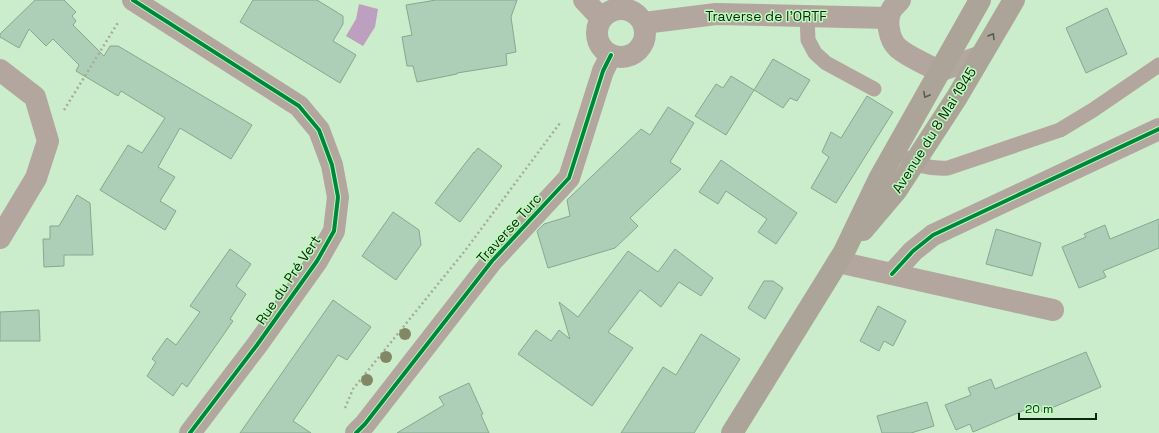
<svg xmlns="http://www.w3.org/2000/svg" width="1159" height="433" font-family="'Space Grotesk',sans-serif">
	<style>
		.water { fill: #bd9fc0 }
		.building { fill: #adcfb8; stroke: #85a891 }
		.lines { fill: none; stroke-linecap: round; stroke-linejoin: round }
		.path { stroke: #a6ab9c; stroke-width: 2.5; stroke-dasharray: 2 3; stroke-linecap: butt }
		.service { stroke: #b2a69f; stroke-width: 15 }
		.minor { stroke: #b2a69f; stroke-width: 22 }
		.secondary { stroke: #aca499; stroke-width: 22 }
		.cycleway-casing { stroke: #bcfcbc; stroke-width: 6 }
		.cycleway { stroke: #00873e; stroke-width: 4 }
		.tree { fill: #828866 }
		.oneway { stroke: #555f4d }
		.labels { text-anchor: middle; stroke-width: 3; stroke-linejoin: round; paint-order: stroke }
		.street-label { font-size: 14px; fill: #0d260e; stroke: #bcfcbc }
	</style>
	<rect width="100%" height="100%" fill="#cbedcb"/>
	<polygon class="water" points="359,4 378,9 375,27 363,46 346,36 356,19"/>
	<g class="building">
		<polygon points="35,0 64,0 76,12 72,16 76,21 73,25 104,56 110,46 118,46 252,125 231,159 180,128 158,167 175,177 160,201 176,211 165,230 100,190 128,145 142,153 165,118 121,91 118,96 76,71 79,65 53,39 46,46 29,29 19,48 0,37 0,34"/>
		<polygon points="253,0 317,0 343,16 343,24 333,41 356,55 340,83 240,22"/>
		<polygon points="436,0 517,0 511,17 516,52 506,54 507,65 457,73 457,74 417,82 413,66 407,66 402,37 412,35 406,5"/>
		<polygon points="1107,8 1127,54 1086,73 1066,28"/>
		<polygon points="773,59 810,80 797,101 790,98 783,108 754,90 726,135 695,116 716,84 723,88 731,76 754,90"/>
		<polygon points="867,96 893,112 836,203 811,188 829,157 822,152 831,132 841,138"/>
		<polygon points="668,107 694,123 670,162 681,169 630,218 638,226 615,248 548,268 537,231 544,224 570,216 567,200 641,129 650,135"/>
		<polygon points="478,148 502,166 460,222 435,203 474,152 474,153"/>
		<polygon points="721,160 797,213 776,244 758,232 767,219 726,191 718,204 699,192"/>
		<polygon points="77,195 90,203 93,255 64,255 64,266 44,267 43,239 50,239 50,226 59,226"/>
		<polygon points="393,212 419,230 421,245 396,280 362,256"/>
		<polygon points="1159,219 1159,248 1103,271 1106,277 1079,288 1062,247 1086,237 1084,234 1105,225 1110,239"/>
		<polygon points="996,229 1041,243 1032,276 986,264"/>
		<polygon points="230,249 251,264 236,286 246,294 230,319 233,321 187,387 182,383 173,396 147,376 156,362 152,359 167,338 176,345 200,312 190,306"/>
		<polygon points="675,249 713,278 701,296 679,282 661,307 640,290 608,332 633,348 592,406 518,354 536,330 551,341 559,330 570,339 559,302 578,317 628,251 658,272"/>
		<polygon points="764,281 773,281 783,288 765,319 748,308"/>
		<polygon points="333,300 371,327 347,360 338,355 293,421 311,433 240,433"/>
		<polygon points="878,306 906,321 893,346 884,341 879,351 860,341"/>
		<polygon points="39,310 40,341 0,341 0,312"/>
		<polygon points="701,334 740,359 694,433 621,433 663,367 676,375"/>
		<polygon points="1086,352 1101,387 1042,412 1039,404 973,432 970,424 956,430 945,405 971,395 968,388 991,379 995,389"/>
		<polygon points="469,383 483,414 481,415 489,433 397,433 444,405 439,397"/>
		<polygon points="927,402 934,426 911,433 882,433 877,416"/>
	</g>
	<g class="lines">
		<g class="path">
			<polyline points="64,110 119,21"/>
			<polyline points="345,408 353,389 464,252 560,123"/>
		</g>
		<g class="service">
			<polyline points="807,16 808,40 815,53 826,63 874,89"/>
			<path d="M906,158C919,167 932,169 948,168L1060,130L1093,110L1159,65"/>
		</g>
		<g class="minor">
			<polyline points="133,0 299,106 319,130 332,165 338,197 334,231 317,261 257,345 190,433"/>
			<polyline points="584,0 601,18"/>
			<path d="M900,0C898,3 894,6 892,9C885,19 889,40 898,48C907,56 927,65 939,71L979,57"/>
			<circle cx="621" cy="33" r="24"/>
			<polyline points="644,23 716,14 888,18"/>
			<polyline points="0,70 35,97 48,141 36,178 0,238"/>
			<polyline points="838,262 1053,310"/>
			<polyline points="892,274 913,251 933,235 1159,129"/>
			<polyline points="356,433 365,424 492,261 569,178 603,71 611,55"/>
		</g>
		<g class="secondary">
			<polyline points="863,230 896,191 957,97 1014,0"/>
			<polyline points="732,433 844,252 879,179 980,0"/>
		</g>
		<g class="cycleway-casing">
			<g id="cycleway">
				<polyline points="133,0 299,106 319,130 332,165 338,197 334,231 317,261 257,345 190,433"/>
				<polyline points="892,274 913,251 933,235 1159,129"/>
				<polyline points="356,433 365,424 492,261 569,178 603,71 611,55"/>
			</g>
		</g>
		<use href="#cycleway" class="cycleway"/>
	</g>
	<g class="tree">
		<circle cx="405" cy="334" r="6"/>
		<circle cx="386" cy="357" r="6"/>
		<circle cx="367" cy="380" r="6"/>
	</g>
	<defs><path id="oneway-chevron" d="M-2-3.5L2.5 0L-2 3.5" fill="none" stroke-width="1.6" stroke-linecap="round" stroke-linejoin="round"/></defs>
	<g class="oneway">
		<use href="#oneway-chevron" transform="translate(992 36) rotate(-59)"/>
		<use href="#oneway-chevron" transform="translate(926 95) rotate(119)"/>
	</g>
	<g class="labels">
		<g class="street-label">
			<text x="766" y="21">Traverse de l'ORTF</text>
			<text transform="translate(934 130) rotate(-58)" y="5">Avenue du 8 Mai 1945</text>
			<text transform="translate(509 228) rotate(-48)" y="5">Traverse Turc</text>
			<text transform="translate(288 280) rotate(-56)" y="5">Rue du Pré Vert</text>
		</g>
	</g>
	<path d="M1019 413v6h77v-6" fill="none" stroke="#0d260e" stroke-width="2"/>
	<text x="1025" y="413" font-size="12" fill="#0d260e" stroke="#bcfcbc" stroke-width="3" paint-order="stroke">20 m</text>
</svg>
